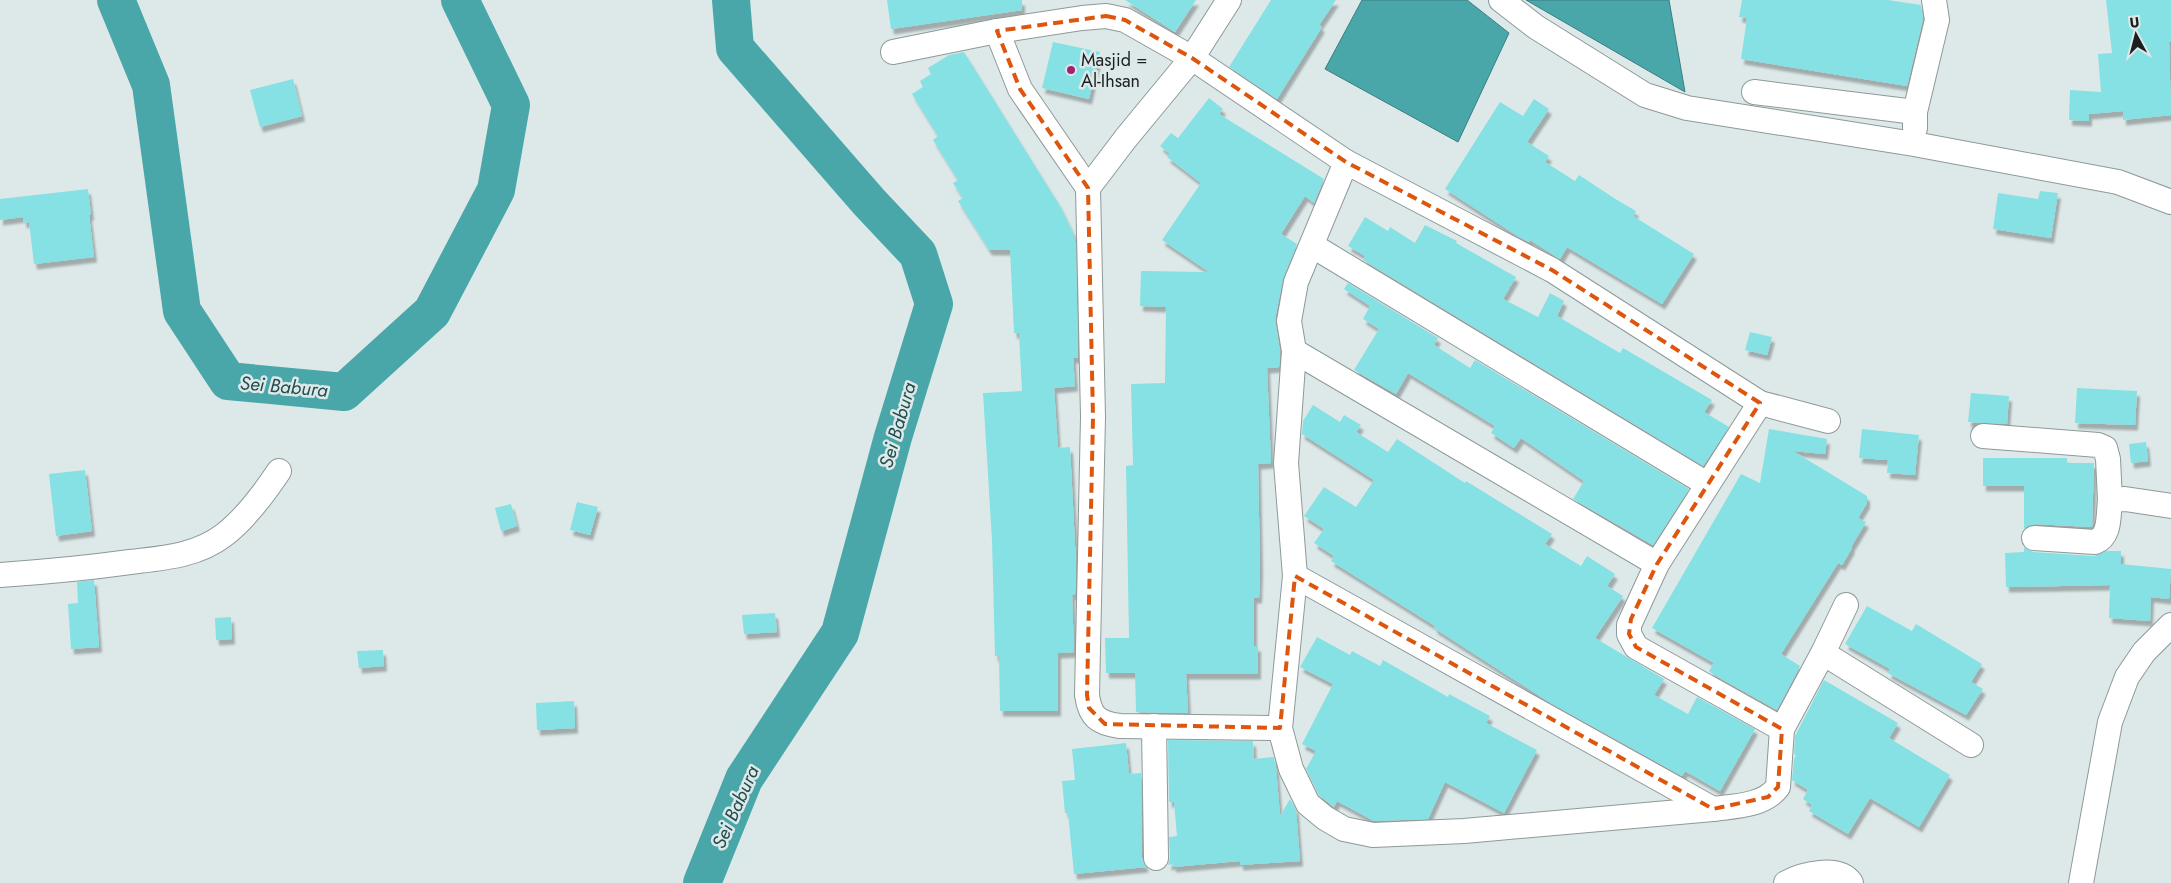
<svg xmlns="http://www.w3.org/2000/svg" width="2171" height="883" font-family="Jost,sans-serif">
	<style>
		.water { fill: #49a7aa; stroke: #3b7e80 }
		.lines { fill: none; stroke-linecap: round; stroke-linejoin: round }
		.river { stroke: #49a7aa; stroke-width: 38 }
		.building { fill: #85e1e4; filter: url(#shadow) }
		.minor-casing { stroke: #8e9999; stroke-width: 26 }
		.minor { stroke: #fff; stroke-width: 24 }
		.marked { fill: none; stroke: #de560d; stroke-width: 4; stroke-dasharray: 10 6; stroke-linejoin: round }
		.poi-dot { fill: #a22070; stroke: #dde9e9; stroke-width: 2 }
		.labels { text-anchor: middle; stroke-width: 5; stroke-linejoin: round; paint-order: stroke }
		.poi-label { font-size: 18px; fill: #1b1f1f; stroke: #dde9e9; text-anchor: start }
		.water-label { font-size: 19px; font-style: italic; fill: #214c4d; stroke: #dde9e9 }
	</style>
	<defs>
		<filter id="shadow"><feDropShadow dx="3" dy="5.5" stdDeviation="1" flood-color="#0004"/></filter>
	</defs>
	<rect width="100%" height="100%" fill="#dde9e9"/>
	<g class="water">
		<polygon points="1362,0 1467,0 1509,33 1458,142 1325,69"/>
		<polygon points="1526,0 1669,0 1685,92"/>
	</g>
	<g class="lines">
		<g class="river">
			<polyline points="116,0 151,85 182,311 228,381 344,392 432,312 496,190 511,105 460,0"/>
			<polyline points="702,883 744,779 840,633 893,437 934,304 918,254 869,202 735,48 731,0"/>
		</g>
	</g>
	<g class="building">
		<polygon points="887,0 1022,0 1022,10 891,29"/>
		<polygon points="1125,0 1196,0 1175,32"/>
		<polygon points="1271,0 1336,0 1319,25 1322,27 1277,99 1229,67"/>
		<polygon points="1742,0 1888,0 1921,5 1923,19 1907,86 1741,59 1747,18 1739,17"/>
		<polygon points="2106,0 2171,0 2171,42 2169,42 2171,115 2123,120 2123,111 2089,114 2089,121 2069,120 2070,90 2101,92 2098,54 2112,53"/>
		<polygon points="1053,42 1100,52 1089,99 1042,88"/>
		<polygon points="964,52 1060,206 1073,233 1076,247 1078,358 1073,358 1075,386 1054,388 1058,448 1070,447 1076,565 1075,594 1072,595 1074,652 1058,653 1058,711 1000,711 999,656 995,656 992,540 983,393 1022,391 1019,333 1014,333 1010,250 989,250 981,237 958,201 963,198 953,183 958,180 933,140 938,136 912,94 923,87 920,81 931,74 928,68 949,55"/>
		<polygon points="293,79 302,116 260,127 250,90"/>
		<polygon points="1209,98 1223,109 1219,114 1324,179 1314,203 1305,196 1281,234 1297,244 1283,279 1275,319 1280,352 1279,367 1267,368 1271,463 1258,464 1260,568 1259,598 1254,598 1254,646 1258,646 1258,674 1186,674 1188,713 1136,712 1135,673 1106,673 1105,638 1129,638 1126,466 1133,465 1131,384 1165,383 1166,307 1140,306 1141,271 1209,272 1162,240 1201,183 1167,157 1170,154 1160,146 1171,133 1178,138"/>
		<polygon points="1534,99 1549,109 1527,142 1549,156 1545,162 1575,181 1579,175 1617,200 1636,211 1633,216 1694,254 1662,304 1567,247 1560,259 1530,240 1529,242 1519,237 1445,189 1500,102 1523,116"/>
		<polygon points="88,189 91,215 89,215 94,257 34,264 29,222 24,223 23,217 0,220 0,199"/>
		<polygon points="2040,191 2058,193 2051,238 1993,229 1998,193 2038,199"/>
		<polygon points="1365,217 1388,231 1390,227 1415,243 1425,225 1457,241 1456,243 1516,277 1503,299 1538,317 1550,293 1564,301 1557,316 1620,353 1623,348 1712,400 1704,412 1729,427 1703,466 1363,260 1365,256 1348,246"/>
		<polygon points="1348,283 1438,338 1434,345 1470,368 1475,360 1689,489 1653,545 1573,499 1584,481 1521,438 1514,448 1491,433 1495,426 1408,373 1396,394 1354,370 1379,329 1363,319 1370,306 1344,289"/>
		<polygon points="1750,332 1772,337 1767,355 1745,350"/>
		<polygon points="2077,388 2137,391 2135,425 2075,423"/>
		<polygon points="1971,393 2009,396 2007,424 1968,422"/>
		<polygon points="1313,405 1340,422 1344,415 1361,425 1356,432 1388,452 1397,439 1465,483 1466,481 1552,534 1545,544 1581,566 1587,556 1615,574 1607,586 1623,596 1595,638 1664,679 1654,695 1688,714 1697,697 1755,729 1720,791 1685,771 1682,776 1552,704 1434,628 1435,626 1331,561 1334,556 1314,543 1324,529 1304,516 1324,487 1356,507 1374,480 1302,434 1303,421"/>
		<polygon points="1769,429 1827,439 1825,454 1793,451 1867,496 1867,503 1858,518 1866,522 1851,547 1852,548 1842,565 1838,563 1781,654 1800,666 1777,710 1711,673 1709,671 1714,663 1652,628 1741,474 1760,483"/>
		<polygon points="1862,429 1919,435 1915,475 1887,473 1888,460 1859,458"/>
		<polygon points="2146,442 2148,461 2131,463 2129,444"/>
		<polygon points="1983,458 2067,458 2067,463 2094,463 2092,527 2035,524 2024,529 2024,486 1983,486"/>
		<polygon points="85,470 92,531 56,536 49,474"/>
		<polygon points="577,502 598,507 590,535 570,530"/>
		<polygon points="511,504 517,526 501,531 495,508"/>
		<polygon points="2024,547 2033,552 2094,556 2107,551 2121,551 2121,564 2171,569 2169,599 2151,597 2150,621 2109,618 2110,585 2006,587 2005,553 2024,552"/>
		<polygon points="94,580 99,647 71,649 68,604 78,603 77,582"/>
		<polygon points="1867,606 1912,631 1916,624 1982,664 1971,682 1983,689 1966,715 1888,673 1890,669 1845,644"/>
		<polygon points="775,613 777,632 744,634 742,615"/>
		<polygon points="231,617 232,639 216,640 215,618"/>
		<polygon points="1317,637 1350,655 1352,651 1380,666 1383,660 1448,697 1449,694 1490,716 1486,723 1537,750 1504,813 1445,782 1428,819 1374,821 1337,801 1334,807 1319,795 1306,769 1316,751 1302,744 1333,684 1300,667"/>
		<polygon points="383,650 384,666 359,668 357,651"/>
		<polygon points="1824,680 1898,723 1889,738 1950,775 1919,827 1870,798 1848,834 1809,811 1812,805 1803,799 1808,790 1792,780 1794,759 1796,755 1794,754 1795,736"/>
		<polygon points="574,701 575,728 537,730 536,703"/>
		<polygon points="1168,740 1253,741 1254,759 1274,757 1276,768 1280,816 1290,799 1296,810 1300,861 1240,865 1240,861 1173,867 1173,864 1168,865 1170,858 1169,837 1177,836 1174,802 1169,802"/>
		<polygon points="1126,743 1129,774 1141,773 1142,858 1146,867 1074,874 1068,813 1065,813 1062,781 1075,780 1072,749"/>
	</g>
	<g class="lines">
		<g class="minor-casing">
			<g id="minor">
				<path d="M1229,0L1192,58L1126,138L1088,188L1093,417L1087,695C1090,717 1098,723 1120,726L1280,728"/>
				<polyline points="1501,0 1536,27 1645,95 1687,108 1914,144 2118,182 2171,202"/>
				<polyline points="997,31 1020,89 1088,188"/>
				<polyline points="893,52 997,31 1082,18 1106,16 1125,20 1192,58 1346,162 1552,270 1760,403 1828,421"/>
				<polyline points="1754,92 1915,112"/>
				<polyline points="1915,128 1915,112 1937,20 1934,0"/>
				<path d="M1346,162L1296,282L1289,321L1294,351L1286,463L1295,576L1280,728L1291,769L1308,804L1325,818L1344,829L1373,835L1464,831L1713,809C1735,806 1764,806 1778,787L1782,729L1823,653L1846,605"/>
				<polyline points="1313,246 1707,484"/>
				<polyline points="1294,351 1657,564"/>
				<polyline points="1760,403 1657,564 1629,625 1629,634 1636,647 1782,729"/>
				<polyline points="1983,436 2098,445 2105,448 2108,459 2110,500 2125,499 2171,506"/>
				<path d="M2034,538L2095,542C2111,536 2108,515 2110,500"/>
				<path d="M0,575C44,572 87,568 130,562C163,558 197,556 224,535C245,519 265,492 279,471"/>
				<polyline points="1295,576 1713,809"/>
				<polyline points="1823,653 1971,745"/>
				<polyline points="1154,726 1156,858"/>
				<path d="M1786,883C1802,874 1839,865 1851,883"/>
				<polyline points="2081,883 2110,722 2127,677 2144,652 2171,625"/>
			</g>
		</g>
		<use href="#minor" class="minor"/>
	</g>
	<path class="marked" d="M1106,16L1125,20L1192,58L1346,162L1552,270L1760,403L1657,564L1631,619L1629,634L1636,647L1782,729L1778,787L1768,797L1713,809L1295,576L1280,728L1105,724L1089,708L1087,695L1093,417L1088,188L1020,89L997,31Z"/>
	<circle class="poi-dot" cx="1071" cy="70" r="5"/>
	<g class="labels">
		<g class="poi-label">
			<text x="1081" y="66">Masjid =<tspan x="1081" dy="21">Al-Ihsan</tspan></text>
		</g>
		<g class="water-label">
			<text transform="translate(284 386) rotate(5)" y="7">Sei Babura</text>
			<text transform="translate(897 425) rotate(-74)" y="7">Sei Babura</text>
			<text transform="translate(735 807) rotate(-66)" y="7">Sei Babura</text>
		</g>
	</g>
	<g transform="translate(2136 35) rotate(353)" stroke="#dde9e9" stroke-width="4" paint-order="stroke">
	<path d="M0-4L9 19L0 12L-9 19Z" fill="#1b1f1f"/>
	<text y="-8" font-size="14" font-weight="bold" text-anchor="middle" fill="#1b1f1f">U</text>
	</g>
</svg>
